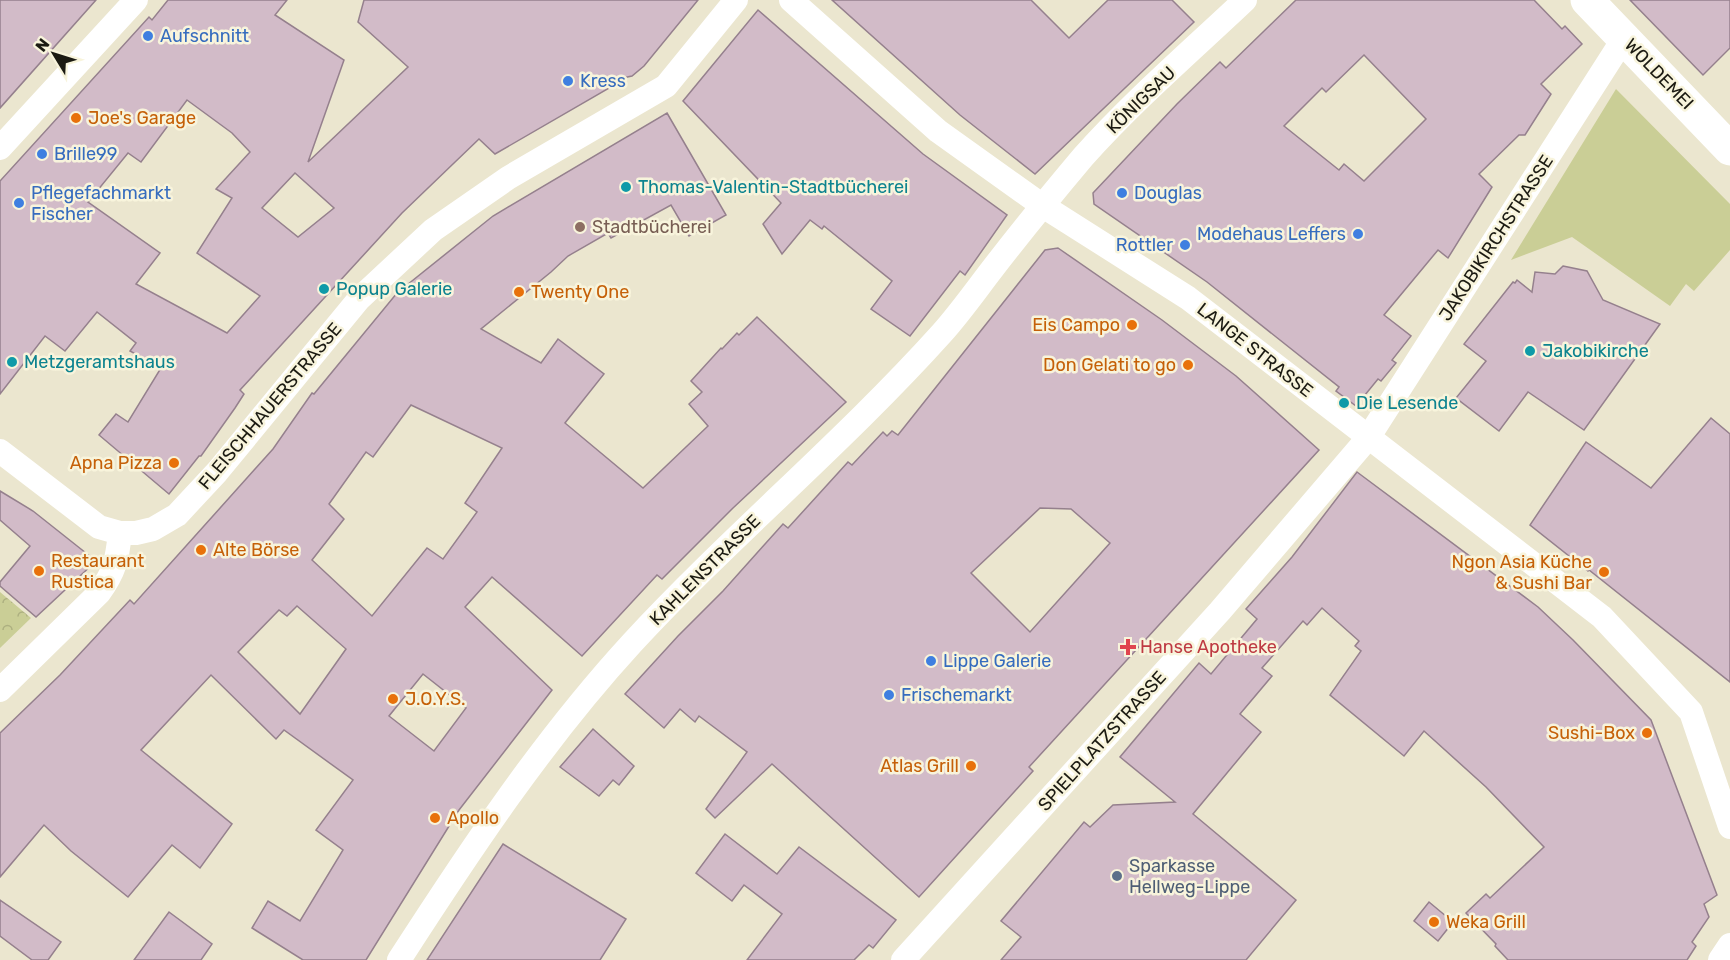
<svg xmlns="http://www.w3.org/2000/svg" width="1730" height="960" font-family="Rubik,sans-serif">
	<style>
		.grass { fill: #cace96 }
		.park { fill: url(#park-crowns) }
		.building { fill: #d2bbc8; stroke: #95808d; stroke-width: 1.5; fill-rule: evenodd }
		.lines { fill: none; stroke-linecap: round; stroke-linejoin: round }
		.street { stroke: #fff; stroke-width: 24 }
		.secondary { stroke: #fff; stroke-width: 33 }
		.shop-dot { fill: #3f7fe0; stroke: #f8f4dc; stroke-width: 2 }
		.food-dot { fill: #e8710a; stroke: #f8f4dc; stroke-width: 2 }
		.culture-dot { fill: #0f9aa8; stroke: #f8f4dc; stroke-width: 2 }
		.education-dot { fill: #8d6e63; stroke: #f8f4dc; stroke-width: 2 }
		.health-dot { fill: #e0444e; stroke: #f8f4dc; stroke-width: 2 }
		.service-dot { fill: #5c6f8a; stroke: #f8f4dc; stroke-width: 2 }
		.labels { text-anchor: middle; stroke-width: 5; stroke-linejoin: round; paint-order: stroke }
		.shop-label { font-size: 18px; fill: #366cbe; stroke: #f8f4dc; text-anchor: start }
		.street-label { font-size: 18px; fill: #1b1a12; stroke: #f8f4dc }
		.food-label { font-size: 18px; fill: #c56008; stroke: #f8f4dc; text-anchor: start }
		.culture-label { font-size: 18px; fill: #0d838f; stroke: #f8f4dc; text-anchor: start }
		.education-label { font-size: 18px; fill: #785e54; stroke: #f8f4dc; text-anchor: start }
		.health-label { font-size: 18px; fill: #be3a42; stroke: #f8f4dc; text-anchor: start }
		.service-label { font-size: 18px; fill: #4e5e75; stroke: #f8f4dc; text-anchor: start }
	</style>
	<defs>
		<pattern id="park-crowns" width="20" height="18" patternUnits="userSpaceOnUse" patternTransform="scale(1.5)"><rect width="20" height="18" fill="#cace96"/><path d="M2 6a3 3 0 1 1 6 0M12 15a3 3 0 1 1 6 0" fill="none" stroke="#adb080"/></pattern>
	</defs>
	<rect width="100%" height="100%" fill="#ebe6cf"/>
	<polygon class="grass" points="1616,89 1730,204 1730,250 1694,291 1686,284 1670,306 1572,237 1511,260"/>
	<polygon class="park" points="0,592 31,618 0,648"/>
	<g class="building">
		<polygon points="0,0 96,0 0,108"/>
		<path d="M168,0H287L275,15L344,60L308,162L408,67L358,22L364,0H698L644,66L632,76L618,79L611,87L495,154L479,139L402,213L240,390L244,394L235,408L201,456H199L169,494L99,435L116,414L128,422L161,368L130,351L136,343L97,312L65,351L45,336L0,394V181L149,17L152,20ZM187,100L232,133L250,152L216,189L232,198L197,253L260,296L227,333L136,284L160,253L88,202L128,153L141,162ZM295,173L334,208L298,237L262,208Z"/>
		<polygon points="832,0 1031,0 1069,38 1108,0 1172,0 1194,22 1035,174 960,115"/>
		<path d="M1296,0H1534L1562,29L1565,26L1582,44L1541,84L1551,94L1525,135H1519L1479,174L1492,187L1448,258L1438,250L1384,315L1411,336L1392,360L1396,363L1381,381L1378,379L1356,406L1336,391L1339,387L1207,282L1094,204L1093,193L1177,104L1220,62L1226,68ZM1364,55L1426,119L1364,181L1344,164L1339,170L1284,126L1322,88L1326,92Z"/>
		<polygon points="1630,0 1730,0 1730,48 1703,75"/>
		<polygon points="758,10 923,154 1007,215 965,275 960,271 910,336 871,309 892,281 824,226 822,229 810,220 782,254 763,224 781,203 683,101"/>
		<path d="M667,113L726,215L689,236L671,205L611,238L608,233L568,256L551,272L481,329L541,363L558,339L604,374L565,423L643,488L708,426L689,404L702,392L691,381L721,348L722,349L737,333L739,335L757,317L846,402L733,508L662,579L657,575L582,656L492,577L465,607L552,690L459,810L366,960H303L252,928L268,901L300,921L343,850L316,830L353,780L284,730L276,739L211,675L141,750L232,824L200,868L172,845L128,897L71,851L44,825L0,877V733L60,675L130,600L134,604L273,449L312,393L314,394L397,293L493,216ZM411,405L502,448L465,503L477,512L443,559L427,548L372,616L312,560L344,519L329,504L366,452L373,457ZM297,606L346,649L300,714L238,652L279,610L287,616ZM423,674L466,708L434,751L389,716Z"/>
		<path d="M1058,248L1162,320L1236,376L1319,450L1029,767L1033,771L919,897L772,764L715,818L706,809L747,752L699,716L695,722L680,709L664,728L625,694L678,636L723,591L783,524L788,528L848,462L852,465L883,432L887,436L892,431L898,435L1045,250ZM1040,508L1071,509L1110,543L1030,632L971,573Z"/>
		<polygon points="1563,266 1587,271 1603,300 1660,324 1584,430 1528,392 1499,431 1456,398 1486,361 1464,344 1513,282 1515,283 1517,280 1532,292 1535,272 1555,274"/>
		<polygon points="1711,418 1730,434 1730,682 1589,570 1588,571 1530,525 1586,442 1651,488"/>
		<polygon points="1357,472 1538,607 1573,640 1651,720 1717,895 1704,904 1709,917 1692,942 1696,946 1687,960 1508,960 1495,946 1496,944 1466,913 1486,894 1490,898 1544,847 1486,787 1424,731 1404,756 1330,695 1361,651 1355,646 1359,641 1322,608 1307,625 1303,621 1262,668 1272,676 1240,714 1261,732 1193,814 1296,900 1246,960 1001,960 1021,937 1001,921 1084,822 1090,827 1113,805 1175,802 1120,757 1199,663 1211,674 1257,619 1246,609 1292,557"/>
		<polygon points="0,491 33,511 96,561 36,617 0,586 0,582 30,546 0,520"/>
		<polygon points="593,729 634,766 619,785 613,780 599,796 560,767"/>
		<polygon points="725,834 777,874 799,847 896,920 873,948 869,945 854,960 747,960 782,914 744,885 732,901 696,873"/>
		<polygon points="503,844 626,919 600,960 427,960"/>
		<polygon points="0,900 61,942 48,960 32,960 0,936"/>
		<polygon points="1429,902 1453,922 1438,941 1414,921"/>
		<polygon points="169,912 212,944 201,960 134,960"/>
	</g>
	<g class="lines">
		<g class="street">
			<polyline points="791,0 938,131 1043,206 1188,298 1602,617 1691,712 1730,827"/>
			<polyline points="0,148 136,0"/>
			<polyline points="0,451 99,527 120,533 136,533 153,529 177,515 217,472 359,299 433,230 508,178 666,86 736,0"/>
			<path d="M0,690L99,593C115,571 117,560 120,533"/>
			<path d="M399,960C470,850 543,740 632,643C731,536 844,442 942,333C959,314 974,293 990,272C1020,233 1051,195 1083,157C1133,101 1191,51 1245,0"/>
			<polyline points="903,960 1220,611 1368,438 1624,38"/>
			<polyline points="1720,960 1730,945"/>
		</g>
		<polyline class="secondary" points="1587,0 1730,149"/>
	</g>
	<g class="shop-dot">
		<circle cx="148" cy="36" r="6"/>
		<circle cx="568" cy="81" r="6"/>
		<circle cx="42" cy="154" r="6"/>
		<circle cx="1122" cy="193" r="6"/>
		<circle cx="19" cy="203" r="6"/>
		<circle cx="1358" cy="234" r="6"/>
		<circle cx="1185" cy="245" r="6"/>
		<circle cx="931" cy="661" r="6"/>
		<circle cx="889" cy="695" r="6"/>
	</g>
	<g class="food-dot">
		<circle cx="76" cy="118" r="6"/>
		<circle cx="519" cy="292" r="6"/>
		<circle cx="1132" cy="325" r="6"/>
		<circle cx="1188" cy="365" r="6"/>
		<circle cx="174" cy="463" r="6"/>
		<circle cx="201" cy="550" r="6"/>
		<circle cx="39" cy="571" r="6"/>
		<circle cx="1604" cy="572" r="6"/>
		<circle cx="393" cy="699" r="6"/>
		<circle cx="1647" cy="733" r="6"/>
		<circle cx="971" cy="766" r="6"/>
		<circle cx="435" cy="818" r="6"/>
		<circle cx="1434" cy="922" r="6"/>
	</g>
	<g class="culture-dot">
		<circle cx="626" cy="187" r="6"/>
		<circle cx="324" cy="289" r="6"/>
		<circle cx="1530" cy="351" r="6"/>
		<circle cx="12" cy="362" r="6"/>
		<circle cx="1344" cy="403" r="6"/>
	</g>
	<circle class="education-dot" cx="580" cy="227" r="6"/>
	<path class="health-dot" d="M1125 638h6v6h6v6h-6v6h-6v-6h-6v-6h6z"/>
	<circle class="service-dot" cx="1117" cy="876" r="6"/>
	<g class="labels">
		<g class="shop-label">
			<text x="160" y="42">Aufschnitt</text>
			<text x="580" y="87">Kress</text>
			<text x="54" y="160">Brille99</text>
			<text x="31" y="199">Pflegefachmarkt<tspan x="31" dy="21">Fischer</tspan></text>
			<text x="1134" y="199">Douglas</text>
			<text x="1346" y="240" text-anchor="end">Modehaus Leffers</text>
			<text x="1173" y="251" text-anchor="end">Rottler</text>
			<text x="943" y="667">Lippe Galerie</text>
			<text x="901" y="701">Frischemarkt</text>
		</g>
		<g class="street-label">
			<text transform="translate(1659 74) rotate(46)" y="6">WOLDEMEI</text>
			<text transform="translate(1141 100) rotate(-44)" y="6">KÖNIGSAU</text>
			<text transform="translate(1496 238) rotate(-57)" y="6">JAKOBIKIRCHSTRASSE</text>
			<text transform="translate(1255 350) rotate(38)" y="6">LANGE STRASSE</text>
			<text transform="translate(270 406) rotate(-50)" y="6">FLEISCHHAUERSTRASSE</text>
			<text transform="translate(705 570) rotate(-45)" y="6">KAHLENSTRASSE</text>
			<text transform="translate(1102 741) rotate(-48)" y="6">SPIELPLATZSTRASSE</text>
		</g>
		<g class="food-label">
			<text x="88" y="124">Joe's Garage</text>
			<text x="531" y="298">Twenty One</text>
			<text x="1120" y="331" text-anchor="end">Eis Campo</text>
			<text x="1176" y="371" text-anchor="end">Don Gelati to go</text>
			<text x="162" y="469" text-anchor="end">Apna Pizza</text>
			<text x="213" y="556">Alte Börse</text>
			<text x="51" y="567">Restaurant<tspan x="51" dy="21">Rustica</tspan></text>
			<text x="1592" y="568" text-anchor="end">Ngon Asia Küche<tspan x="1592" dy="21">&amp; Sushi Bar</tspan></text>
			<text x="405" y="705">J.O.Y.S.</text>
			<text x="1635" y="739" text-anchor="end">Sushi-Box</text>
			<text x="959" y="772" text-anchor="end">Atlas Grill</text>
			<text x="447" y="824">Apollo</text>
			<text x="1446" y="928">Weka Grill</text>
		</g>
		<g class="culture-label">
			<text x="638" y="193">Thomas-Valentin-Stadtbücherei</text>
			<text x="336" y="295">Popup Galerie</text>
			<text x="1542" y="357">Jakobikirche</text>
			<text x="24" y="368">Metzgeramtshaus</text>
			<text x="1356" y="409">Die Lesende</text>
		</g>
		<g class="education-label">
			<text x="592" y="233">Stadtbücherei</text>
		</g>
		<g class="health-label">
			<text x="1140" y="653">Hanse Apotheke</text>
		</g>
		<g class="service-label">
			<text x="1129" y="872">Sparkasse<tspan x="1129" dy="21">Hellweg-Lippe</tspan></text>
		</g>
	</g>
	<g transform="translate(54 54) rotate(308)" stroke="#f8f4dc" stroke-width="4.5" paint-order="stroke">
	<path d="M0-4.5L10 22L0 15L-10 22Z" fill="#1b1a12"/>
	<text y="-9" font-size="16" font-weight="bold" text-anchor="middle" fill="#1b1a12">N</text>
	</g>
</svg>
